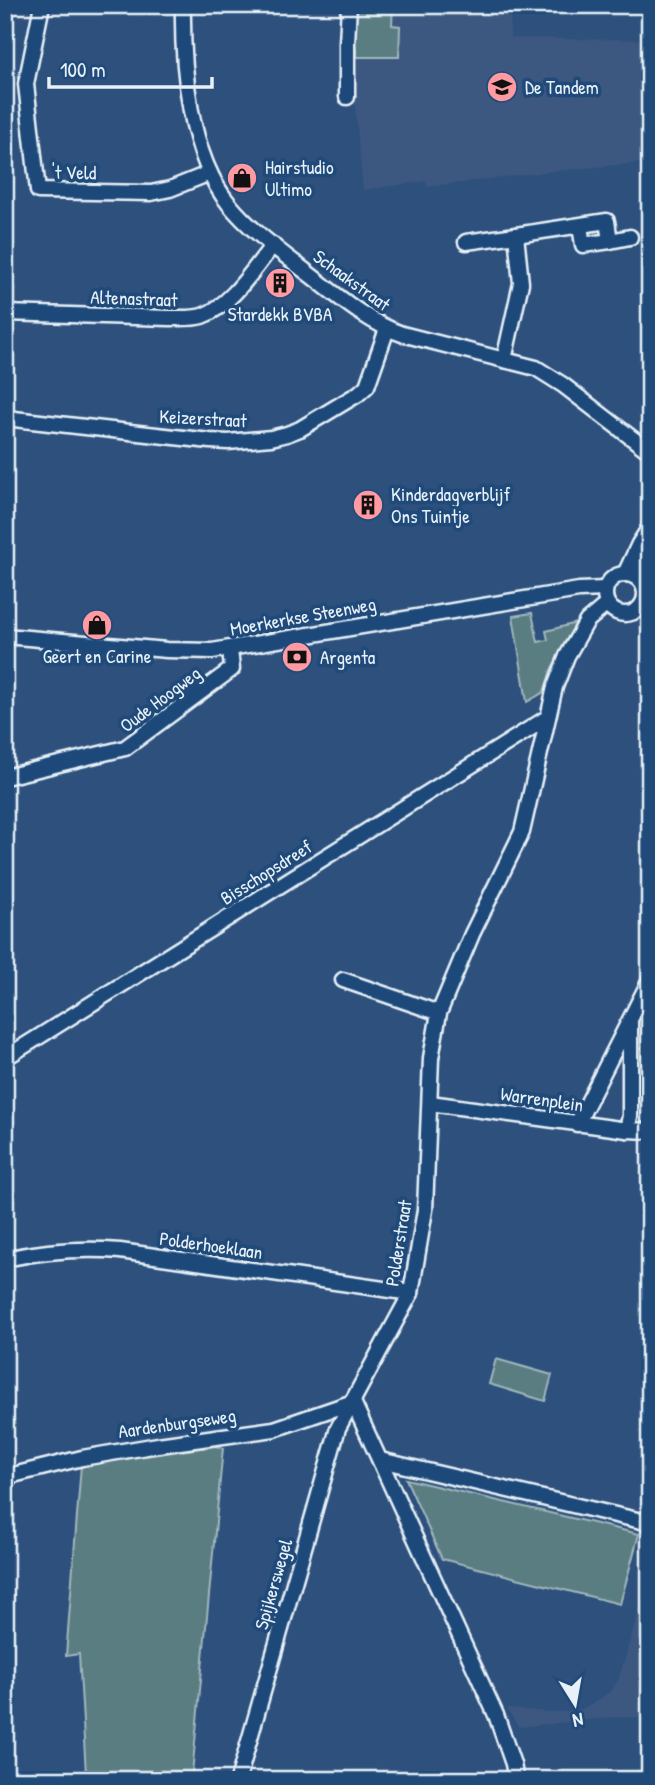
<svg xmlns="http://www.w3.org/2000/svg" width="655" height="1785" font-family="'Patrick Hand',sans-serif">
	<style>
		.built { fill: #3d5880 }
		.green { fill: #5a7d82; stroke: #a1b7bd; stroke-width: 2 }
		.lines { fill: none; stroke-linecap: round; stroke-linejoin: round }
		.minor-casing { stroke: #e8f1f8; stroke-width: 19 }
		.minor { stroke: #1f4a7a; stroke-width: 14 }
		.labels { text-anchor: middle; stroke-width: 7; stroke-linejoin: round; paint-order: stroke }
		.poi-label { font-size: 19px; fill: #e8f1f8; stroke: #1f4a7a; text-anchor: start }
		.street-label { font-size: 19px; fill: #e8f1f8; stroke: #1f4a7a }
	</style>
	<rect width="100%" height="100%" fill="#2d507d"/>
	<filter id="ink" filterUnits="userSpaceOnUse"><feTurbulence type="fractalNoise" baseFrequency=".0143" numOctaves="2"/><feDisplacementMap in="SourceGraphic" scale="14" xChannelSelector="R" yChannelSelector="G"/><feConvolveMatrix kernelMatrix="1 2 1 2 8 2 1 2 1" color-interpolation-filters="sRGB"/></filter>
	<g filter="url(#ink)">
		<g class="built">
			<polygon points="357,5 510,5 510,38 650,40 650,162 553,171 427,187 426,181 363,190 355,104 354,69 357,66 353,34"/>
			<polygon points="650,1572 650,1718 615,1717 519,1727 506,1708 545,1712 565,1712 582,1709 596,1702 611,1691 619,1678"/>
		</g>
		<g class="green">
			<path d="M357,5H393L392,25L400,26L399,57H357C355,41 349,20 357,5Z"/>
			<polygon points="532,613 538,642 548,640 546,631 576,623 551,670 544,692 527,702 513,616"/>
			<polygon points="650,989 650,1104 635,1102 638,1013"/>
			<polygon points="496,1359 552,1375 545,1401 489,1384"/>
			<polygon points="215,1446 223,1448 192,1774 86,1774 79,1654 66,1656 81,1465"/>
			<polygon points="406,1479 639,1534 620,1604 442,1559"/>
		</g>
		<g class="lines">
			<g class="minor-casing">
				<g id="minor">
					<polyline points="42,5 26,84 38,191 151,193 170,189 210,173"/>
					<path d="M183,5C182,66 189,155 229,204C251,231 281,252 309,274C338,296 367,322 402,334L536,368L563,385L650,452"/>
					<polyline points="347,97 347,43 349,5"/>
					<polyline points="610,241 630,237"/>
					<polyline points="466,242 516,235"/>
					<path d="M5,313L169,318C180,318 192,319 202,316C230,307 255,267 273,245"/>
					<polyline points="504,360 521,283 516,235 607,221 610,241 583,245 580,226"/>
					<polyline points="5,418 210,441 228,442 271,438 287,434 300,429 358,394 367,386 387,329"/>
					<circle cx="625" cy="594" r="20"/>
					<polyline points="625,574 639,544 650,527"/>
					<polyline points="640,580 643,558 650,546"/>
					<polyline points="5,636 167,650 212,651 579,590 605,589"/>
					<polyline points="5,777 125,748 232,669 230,649"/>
					<polyline points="343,980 439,1013"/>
					<polyline points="5,1058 547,718"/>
					<polyline points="430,1103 627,1130 650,1131"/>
					<polyline points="577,1124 650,980"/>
					<polyline points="627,1130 630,1116 630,1023"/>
					<path d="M5,1259C43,1251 82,1248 120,1251L411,1293"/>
					<polyline points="353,1402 496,1715 513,1764 516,1780"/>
					<polyline points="380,1460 650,1523"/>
					<polyline points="5,1477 82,1458 158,1445 274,1429 353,1402"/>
					<polyline points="238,1780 338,1428 411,1293 425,1210 431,1058 439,1013 472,934 522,832 555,687 567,656 587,621 607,604"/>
				</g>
			</g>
			<use href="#minor" class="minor"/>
		</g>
	</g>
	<defs>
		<g id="school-disc" transform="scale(1.575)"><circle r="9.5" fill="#ff9aa2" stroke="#1f4a7a"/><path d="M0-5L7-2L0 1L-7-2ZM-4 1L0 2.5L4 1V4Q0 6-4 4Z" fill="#111"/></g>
		<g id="shop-disc" transform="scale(1.575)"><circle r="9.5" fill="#ff9aa2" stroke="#1f4a7a"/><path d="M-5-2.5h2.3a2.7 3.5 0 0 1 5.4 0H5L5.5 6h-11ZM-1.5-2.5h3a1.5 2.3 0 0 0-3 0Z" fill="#111"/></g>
		<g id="building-disc" transform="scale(1.575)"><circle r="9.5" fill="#ff9aa2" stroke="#1f4a7a"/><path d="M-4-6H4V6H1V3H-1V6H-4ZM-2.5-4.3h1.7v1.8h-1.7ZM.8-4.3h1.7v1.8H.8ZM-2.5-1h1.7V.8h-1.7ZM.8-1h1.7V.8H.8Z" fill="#111"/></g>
		<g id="bank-disc" transform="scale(1.575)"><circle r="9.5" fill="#ff9aa2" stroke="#1f4a7a"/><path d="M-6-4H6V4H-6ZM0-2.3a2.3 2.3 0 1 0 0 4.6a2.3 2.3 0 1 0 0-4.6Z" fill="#111"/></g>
	</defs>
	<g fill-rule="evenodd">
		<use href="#school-disc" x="502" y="87"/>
		<use href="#shop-disc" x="242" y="178"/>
		<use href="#building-disc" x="280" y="283"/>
		<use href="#building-disc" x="368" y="505"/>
		<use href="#shop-disc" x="97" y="625"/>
		<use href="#bank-disc" x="297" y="657"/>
	</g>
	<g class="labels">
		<g class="poi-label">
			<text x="525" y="94">De Tandem</text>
			<text x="265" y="174">Hairstudio<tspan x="265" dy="22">Ultimo</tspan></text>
			<text x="280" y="321" text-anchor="middle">Stardekk BVBA</text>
			<text x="391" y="501">Kinderdagverblijf<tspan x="391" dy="22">Ons Tuintje</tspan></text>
			<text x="97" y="663" text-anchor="middle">Geert en Carine</text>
			<text x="320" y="664">Argenta</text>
		</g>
		<g class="street-label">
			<text transform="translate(74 172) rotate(1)" y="7">'t Veld</text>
			<text transform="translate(352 280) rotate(36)" y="7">Schaakstraat</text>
			<text transform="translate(134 298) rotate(2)" y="7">Altenastraat</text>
			<text transform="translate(203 418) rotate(3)" y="7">Keizerstraat</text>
			<text transform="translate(303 616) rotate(-10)" y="7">Moerkerkse Steenweg</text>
			<text transform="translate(160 699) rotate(-37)" y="7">Oude Hoogweg</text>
			<text transform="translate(266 872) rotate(-32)" y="7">Bisschopsdreef</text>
			<text transform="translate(542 1099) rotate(8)" y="7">Warrenplein</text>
			<text transform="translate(398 1243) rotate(-81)" y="7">Polderstraat</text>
			<text transform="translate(211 1245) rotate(8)" y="7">Polderhoeklaan</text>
			<text transform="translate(177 1423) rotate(-8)" y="7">Aardenburgseweg</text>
			<text transform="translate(273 1584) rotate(-74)" y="7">Spijkerswegel</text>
		</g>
	</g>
	<rect width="655" height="1785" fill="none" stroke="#1f4a7a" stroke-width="28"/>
	<rect x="14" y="14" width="627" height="1757" fill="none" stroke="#e8f1f8" stroke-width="2.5" filter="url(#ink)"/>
	<g transform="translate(575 1704) rotate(169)" stroke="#1f4a7a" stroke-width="5" paint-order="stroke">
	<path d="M0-5L12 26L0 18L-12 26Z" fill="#e8f1f8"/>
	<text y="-10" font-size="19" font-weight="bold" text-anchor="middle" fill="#e8f1f8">N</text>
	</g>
	<path d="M49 77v10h163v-10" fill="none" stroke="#e8f1f8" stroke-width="3.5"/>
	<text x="60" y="77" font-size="21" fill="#e8f1f8" stroke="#1f4a7a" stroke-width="5" paint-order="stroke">100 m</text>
</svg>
